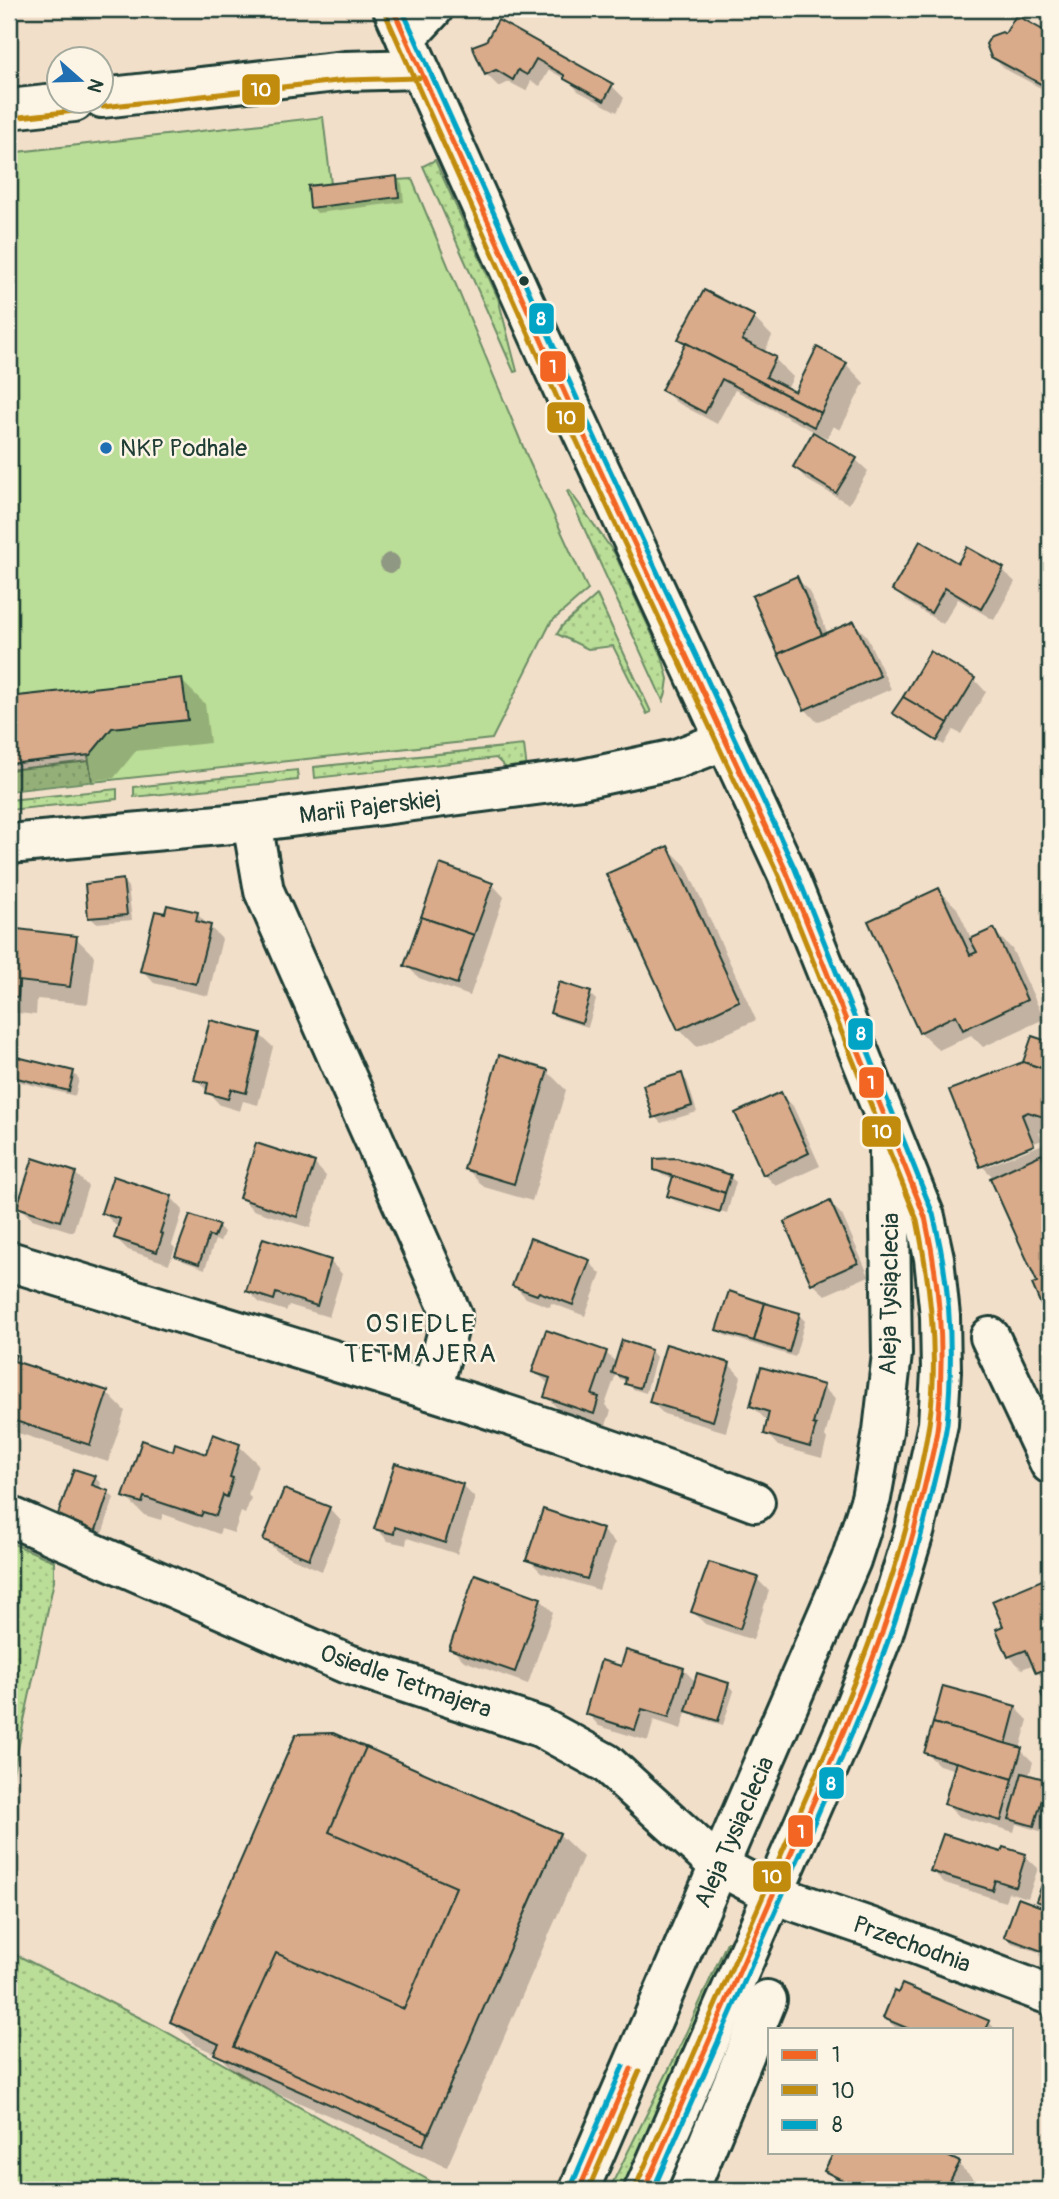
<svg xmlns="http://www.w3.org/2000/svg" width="1059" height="2199" font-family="Pangolin,sans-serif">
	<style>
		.grass { fill: url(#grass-dots); stroke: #6c8d66; stroke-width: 2 }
		.garden { fill: #badd97; stroke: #6c8d66; stroke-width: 2 }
		.shadow { fill: #0003; fill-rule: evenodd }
		.building { fill: #d9ab8a; stroke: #1f3d34; stroke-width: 2 }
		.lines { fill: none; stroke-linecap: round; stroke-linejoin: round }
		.minor-casing { stroke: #1f3d34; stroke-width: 44 }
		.major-casing { stroke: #1f3d34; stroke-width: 44 }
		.minor { stroke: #fcf5e5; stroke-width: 38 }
		.major { stroke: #fcf5e5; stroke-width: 38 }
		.bus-1-casing { stroke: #fcf5e5; stroke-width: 10 }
		.bus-2-casing { stroke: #fcf5e5; stroke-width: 10 }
		.bus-3-casing { stroke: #fcf5e5; stroke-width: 10 }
		.bus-1 { stroke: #f26522; stroke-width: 5 }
		.bus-2 { stroke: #c18c0d; stroke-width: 5 }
		.bus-3 { stroke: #02a4c6; stroke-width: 5 }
		.tree { fill: #8f9882 }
		.bus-dot { fill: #1f3d34; stroke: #fcf5e5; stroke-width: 2.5 }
		.poi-dot { fill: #1f6fb2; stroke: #fcf5e5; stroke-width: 2.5 }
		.labels { text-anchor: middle; stroke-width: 5; stroke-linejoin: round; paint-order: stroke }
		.poi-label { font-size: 24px; fill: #1f3d34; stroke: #fcf5e5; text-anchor: start }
		.street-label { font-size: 24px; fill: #1f3d34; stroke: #fcf5e5 }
		.neighbourhood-label { font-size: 26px; letter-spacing: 2px; fill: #1f3d34; stroke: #fcf5e5 }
		.line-badge { stroke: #fcf5e5; stroke-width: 2.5 }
		.badge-label { font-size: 19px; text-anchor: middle; font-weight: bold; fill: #fff }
	</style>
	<defs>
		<pattern id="grass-dots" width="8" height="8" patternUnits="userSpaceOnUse" patternTransform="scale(1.75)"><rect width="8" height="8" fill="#badd97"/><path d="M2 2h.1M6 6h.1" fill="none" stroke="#9fbf83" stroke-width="1.8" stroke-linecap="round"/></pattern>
	</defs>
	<rect width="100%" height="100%" fill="#f2dfca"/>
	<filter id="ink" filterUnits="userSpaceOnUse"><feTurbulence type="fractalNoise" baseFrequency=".0143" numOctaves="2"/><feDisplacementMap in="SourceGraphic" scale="14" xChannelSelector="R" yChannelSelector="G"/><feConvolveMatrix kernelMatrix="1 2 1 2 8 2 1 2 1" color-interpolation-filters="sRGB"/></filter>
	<g filter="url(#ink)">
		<g class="grass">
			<polygon points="435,160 498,298 517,371 514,372 423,166"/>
			<polygon points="569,490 615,554 662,656 668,679 666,693 663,701 567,491"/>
			<polygon points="597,595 651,712 647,714 613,646 588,649 557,634 562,626"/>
			<polygon points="104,745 115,779 9,791 9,770 89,761"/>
			<polygon points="524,745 527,770 510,772 496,758 315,778 314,767"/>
			<polygon points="297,770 298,780 134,797 134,787"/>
			<polygon points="117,789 117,799 9,810 9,800"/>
			<polygon points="9,1542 54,1561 54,1581 9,1791"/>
			<polygon points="727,1942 730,1942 622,2190 609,2190 676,2055"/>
			<polygon points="9,1951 156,2026 446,2190 9,2190"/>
		</g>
		<polygon class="garden" points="323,117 331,184 412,179 529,461 588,590 551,622 492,739 92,782 88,755 9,764 9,153"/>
		<g class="shadow">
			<polygon points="83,9 147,9 147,11 89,20 83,14"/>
			<polygon points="1016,18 1050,36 1050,93 1005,69 992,56"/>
			<polygon points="499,23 612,86 624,98 617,112 578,91 569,81 549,70 540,86 531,81 526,91 509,82 499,87 486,74 487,43"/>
			<polygon points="396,178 402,184 404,202 317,213 312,207"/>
			<polygon points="754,318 772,336 764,353 775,359 793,377 787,390 795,394 846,364 864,383 840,430 833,426 827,438 819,434 818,437 855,459 868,471 849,504 807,480 795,467 815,432 735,390 717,424 676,402 663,390 687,345 681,338"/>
			<polygon points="958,565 1003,570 1015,582 994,620 958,599 943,624 907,602 894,590"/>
			<polygon points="796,578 809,590 828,634 854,623 866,635 891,689 817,722 805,709"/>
			<polygon points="974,679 986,692 961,734 953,730 944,745 900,719 894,713"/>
			<polygon points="181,680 205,704 210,743 136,751 114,778 9,790 9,699"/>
			<polygon points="668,848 686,866 756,1020 697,1047 679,1029"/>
			<polygon points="123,881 128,887 132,920 96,923 90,917"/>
			<polygon points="492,884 504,897 470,996 419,978 406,965"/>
			<polygon points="939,890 957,908 972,940 993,930 1012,949 1044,1019 983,1047 971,1035 939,1050 920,1032"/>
			<polygon points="197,914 222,939 208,996 154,983 142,970 166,915"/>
			<polygon points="9,930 76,938 94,956 88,1004 37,999 36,1015 9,1012"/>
			<polygon points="590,994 596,1000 588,1027 558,1018 552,1012"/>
			<polygon points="260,1035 273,1047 258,1105 243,1101 240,1111 220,1105 196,1079"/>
			<path d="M1033,1038L1050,1044V1130L1047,1129L1039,1133L1050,1161V1321L1034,1285L1040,1283L994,1178L982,1166ZM1042,1140L1043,1144L988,1166V1162Z"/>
			<polygon points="9,1057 73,1073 79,1079 75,1096 9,1079"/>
			<polygon points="500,1057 548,1072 566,1090 532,1201 484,1187 466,1168"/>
			<polygon points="681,1075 687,1081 697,1112 661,1123 655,1117"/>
			<polygon points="781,1094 793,1106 820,1166 776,1186 764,1174"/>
			<polygon points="314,1163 326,1176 310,1228 253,1210 241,1198"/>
			<polygon points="656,1169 730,1177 736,1182 727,1213 674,1196 674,1200 725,1217 675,1201 669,1195 674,1179 662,1175"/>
			<polygon points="75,1173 88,1186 73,1232 32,1219 19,1207"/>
			<polygon points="171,1197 183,1210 172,1245 175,1248 169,1264 128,1250 116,1238 120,1226 115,1225 103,1212"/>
			<polygon points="830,1203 842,1215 869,1276 825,1295 812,1283"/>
			<polygon points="218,1226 224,1232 220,1242 215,1240 205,1269 183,1261 177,1255"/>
			<polygon points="330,1261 342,1274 329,1317 289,1305 286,1311 260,1303 248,1291"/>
			<polygon points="589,1262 601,1274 585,1316 551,1303 550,1307 526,1298 514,1285"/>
			<polygon points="799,1315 805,1321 795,1357 724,1335 718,1329"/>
			<polygon points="651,1351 656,1357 646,1393 633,1389 627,1383 627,1381 620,1379 616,1374 605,1405 611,1411 606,1425 558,1409 546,1396 550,1385 534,1371 606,1353 617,1363"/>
			<polygon points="9,1355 15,1357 24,1366 107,1393 125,1411 108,1462 9,1430"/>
			<polygon points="729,1364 741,1377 726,1432 664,1414 651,1402"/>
			<polygon points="823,1387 835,1399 825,1436 827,1439 822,1458 778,1446 766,1433 769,1420 764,1418 752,1406"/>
			<polygon points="239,1446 258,1464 248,1495 251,1498 245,1514 241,1512 234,1533 221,1529 219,1534 163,1514 161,1520 144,1515 125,1496 174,1453 207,1456"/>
			<polygon points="396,1465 463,1486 475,1498 457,1554 407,1538 406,1545 388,1541 376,1528"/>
			<polygon points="95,1478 101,1483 99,1489 108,1492 114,1498 101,1538 64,1525"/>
			<polygon points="329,1508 341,1521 322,1571 278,1552 265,1540"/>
			<polygon points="602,1530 615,1543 599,1590 541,1572 528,1559"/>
			<polygon points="476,1577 541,1600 553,1612 528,1684 464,1661 451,1648"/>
			<polygon points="757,1579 769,1591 753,1640 705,1624 693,1612"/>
			<polygon points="1048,1579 1050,1581 1050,1684 1037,1672 1034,1664 1022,1669 1009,1656 1005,1626"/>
			<polygon points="622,1668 683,1669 696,1682 728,1685 734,1691 723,1725 693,1716 687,1710 681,1729 654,1720 648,1741 599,1726 587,1713"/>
			<polygon points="945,1688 1016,1708 1028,1720 1020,1749 1033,1762 1029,1776 1047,1781 1050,1785 1050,1795 1040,1831 1016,1824 1014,1832 958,1816 946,1804 956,1770 939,1765 926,1753"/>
			<polygon points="559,1834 583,1857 447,2167 240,2077 218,2055 196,2045 172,2022"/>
			<polygon points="1025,1856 1038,1868 1028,1898 1008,1892 1005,1902 945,1883 932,1871"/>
			<polygon points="1050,1868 1050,1956 1012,1943 1006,1937 1049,1911 1038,1900"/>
			<polygon points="885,2018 989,2022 995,2029 897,2029"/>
			<polygon points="835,2152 943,2152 942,2155 958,2164 977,2182 973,2190 848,2190 826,2170"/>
			<polygon points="1050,2176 1050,2190 1045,2190"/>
		</g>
		<g class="building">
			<polygon points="81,9 124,9 82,15"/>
			<polygon points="1016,15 1050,34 1050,89 991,57 986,44 991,36 1002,32 1005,34"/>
			<polygon points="498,20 613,84 604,101 564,79 564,75 536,59 527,75 518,70 513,80 496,70 485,75 472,46 486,41"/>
			<polygon points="397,176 399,197 310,208 308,186"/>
			<polygon points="704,290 755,316 742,340 776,357 766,377 795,392 817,347 847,363 821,413 678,339"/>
			<polygon points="686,343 821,413 814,427 722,379 705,413 661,390"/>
			<polygon points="813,432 857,458 836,493 793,467"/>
			<polygon points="920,541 958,563 967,547 1004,568 981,609 945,588 931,613 892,590"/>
			<polygon points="797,576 822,635 778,654 752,596"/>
			<polygon points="854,621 880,676 804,710 778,654"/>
			<polygon points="930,651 975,678 948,723 903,697"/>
			<polygon points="182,678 188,720 112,728 90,755 9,764 9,697"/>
			<polygon points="903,697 948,723 937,741 892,713"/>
			<polygon points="668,846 739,1001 678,1030 606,874"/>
			<polygon points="440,864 493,883 474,935 421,917"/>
			<polygon points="123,879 127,915 88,918 85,884"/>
			<polygon points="939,888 970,955 977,952 970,939 994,928 1027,1000 963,1030 956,1015 919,1033 868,921"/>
			<polygon points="167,905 198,912 196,921 211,925 196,984 140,971 155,911 165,913"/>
			<polygon points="421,917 474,935 457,984 404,966"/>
			<polygon points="9,928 77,936 70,987 19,981 18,997 9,996"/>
			<polygon points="559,982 591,992 582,1023 550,1013"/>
			<polygon points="210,1020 261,1033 246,1093 231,1089 228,1099 206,1093 208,1083 194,1080"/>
			<polygon points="1032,1036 1050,1042 1050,1071 1023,1062"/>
			<polygon points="9,1055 74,1071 69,1091 9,1076"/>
			<polygon points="499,1055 548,1070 514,1184 464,1169"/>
			<polygon points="1023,1062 1050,1071 1050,1119 1028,1112 1022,1115 1034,1145 980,1167 949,1090"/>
			<polygon points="682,1073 692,1106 653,1118 643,1085"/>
			<polygon points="781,1092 809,1153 763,1175 735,1113"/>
			<polygon points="256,1143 315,1162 297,1217 239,1198"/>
			<polygon points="1042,1154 1050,1173 1050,1326 1032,1284 1037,1282 990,1178"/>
			<polygon points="33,1158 76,1172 60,1221 17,1207"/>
			<polygon points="677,1158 731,1175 725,1193 654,1170 654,1159"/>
			<polygon points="113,1176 172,1196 160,1233 163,1234 157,1252 114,1238 120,1219 101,1213"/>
			<polygon points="673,1176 725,1193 720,1212 667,1196"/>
			<polygon points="830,1201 858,1263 811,1284 784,1222"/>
			<polygon points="190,1215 219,1225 214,1237 209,1236 199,1264 175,1256"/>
			<polygon points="263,1238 331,1260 317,1306 276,1293 274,1300 246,1291"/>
			<polygon points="530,1238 590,1260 573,1305 539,1292 537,1295 512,1286"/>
			<polygon points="729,1291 765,1303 754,1341 716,1330"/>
			<polygon points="765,1303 800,1313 789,1352 754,1341"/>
			<polygon points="546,1330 607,1351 592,1395 599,1397 594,1414 544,1397 550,1378 532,1372"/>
			<polygon points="622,1340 651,1350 640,1388 625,1384 626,1378 612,1373"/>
			<polygon points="666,1344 730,1363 713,1421 649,1402"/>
			<polygon points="9,1353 16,1355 14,1361 108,1391 90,1445 9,1419"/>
			<polygon points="761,1367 824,1385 813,1424 816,1425 810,1447 764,1434 769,1412 750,1406"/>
			<polygon points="213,1434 240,1444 230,1477 233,1478 227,1497 223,1495 216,1516 203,1512 201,1516 144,1497 142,1503 123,1497 142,1440 173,1451 175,1443 206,1454"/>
			<polygon points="395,1463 463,1484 445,1543 395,1527 394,1534 374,1529"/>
			<polygon points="74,1469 96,1476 92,1485 109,1491 95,1533 56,1520"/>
			<polygon points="284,1489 330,1507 309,1559 263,1540"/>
			<polygon points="543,1509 603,1529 587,1579 526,1560"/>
			<polygon points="709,1562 758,1577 740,1629 691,1612"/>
			<polygon points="475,1574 541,1598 515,1672 449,1649"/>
			<polygon points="1049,1577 1050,1581 1050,1667 1036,1673 1026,1650 1008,1657 996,1629 1003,1626 992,1601"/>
			<polygon points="626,1650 684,1668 669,1717 642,1709 635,1730 585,1714 601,1660 621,1666"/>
			<polygon points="697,1673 729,1683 718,1721 686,1711"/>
			<polygon points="943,1686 1016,1706 1006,1744 933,1723"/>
			<polygon points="1050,1689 1050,1715 1041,1693"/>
			<polygon points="933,1723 1022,1748 1013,1779 924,1753"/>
			<polygon points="333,1733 560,1833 423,2145 214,2054 219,2044 170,2022 296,1734"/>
			<polygon points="366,1747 560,1833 429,2133 234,2047 276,1953 404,2009 456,1887 329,1832"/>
			<polygon points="956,1762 1013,1779 1001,1821 944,1804"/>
			<polygon points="1022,1773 1048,1780 1034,1826 1009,1819"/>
			<polygon points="943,1834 1001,1852 1003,1847 1026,1854 1016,1887 995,1880 992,1890 930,1871"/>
			<polygon points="1050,1863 1050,1906 1036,1901"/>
			<polygon points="1018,1898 1050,1910 1050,1954 1004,1937"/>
			<polygon points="902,1984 990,2021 986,2029 909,2029 883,2018 894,1991 898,1993"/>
			<polygon points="834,2152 939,2152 960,2162 945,2190 897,2190 892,2188 891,2190 862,2190 824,2171"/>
		</g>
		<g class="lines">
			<g class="minor-casing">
				<g id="minor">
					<polyline points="406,38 433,9"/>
					<polyline points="102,98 345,71 419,69"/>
					<polyline points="9,109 74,102"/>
					<polyline points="252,822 264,891 452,1315 432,1391"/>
					<polyline points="9,844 252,822 582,779 676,759 726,740"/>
					<path d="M9,1261C258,1338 511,1409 755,1502"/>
					<polyline points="990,1337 1050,1464"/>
					<polyline points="9,1516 345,1663 540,1727 606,1763 719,1866 773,1894 872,1928 1050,1995"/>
					<polyline points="689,2190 767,2000"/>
				</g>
			</g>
			<g class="major-casing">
				<g id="major">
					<polyline points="393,9 576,418 787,873 925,1217 934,1258 940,1316 941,1371 938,1424 915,1529 882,1637 847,1725 644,2190"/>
					<polyline points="579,2190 851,1560 871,1498 883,1431 892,1354 889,1151"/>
				</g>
			</g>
			<use href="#minor" class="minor"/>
			<use href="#major" class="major"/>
			<g class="bus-1-casing">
				<g id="bus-1">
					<path d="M393,9L576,418L787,873L925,1217C940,1284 945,1353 938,1422C936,1444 929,1467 924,1489C896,1617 844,1732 792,1851C743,1964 693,2077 644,2190"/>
					<polyline points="579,2190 631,2069"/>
				</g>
			</g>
			<g class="bus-2-casing">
				<g id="bus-2">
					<path d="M385,13L568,422L779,876L917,1220C930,1283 939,1360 929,1424C905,1573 844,1711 784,1848C735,1961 685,2074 636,2186"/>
					<polyline points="103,107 346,80 419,78"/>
					<polyline points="10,118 75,111"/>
					<polyline points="588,2190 639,2072"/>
				</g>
			</g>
			<g class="bus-3-casing">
				<g id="bus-3">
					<path d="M402,9L584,414L795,869L933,1214C950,1281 954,1354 947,1423C944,1446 937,1468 932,1490C904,1619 852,1736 799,1857C751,1968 702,2079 653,2190"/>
					<polyline points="571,2187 623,2066"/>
				</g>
			</g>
			<use href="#bus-1" class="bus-1"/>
			<use href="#bus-2" class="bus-2"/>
			<use href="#bus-3" class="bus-3"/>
		</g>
		<circle class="tree" cx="390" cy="563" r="10"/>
	</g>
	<circle class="bus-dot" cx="524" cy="281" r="6"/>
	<circle class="poi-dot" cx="106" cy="448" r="7"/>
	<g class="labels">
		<g class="poi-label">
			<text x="120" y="456">NKP Podhale</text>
		</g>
		<g class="street-label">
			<text transform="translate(370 807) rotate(-7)" y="8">Marii Pajerskiej</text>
			<text transform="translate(889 1294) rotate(-89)" y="8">Aleja Tysiąclecia</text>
			<text transform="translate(406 1681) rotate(19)" y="8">Osiedle Tetmajera</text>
			<text transform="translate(734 1832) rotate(-66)" y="8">Aleja Tysiąclecia</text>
			<text transform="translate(912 1944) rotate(20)" y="8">Przechodnia</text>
		</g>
		<g class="neighbourhood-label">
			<text x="421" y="1332">OSIEDLE<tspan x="421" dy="30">TETMAJERA</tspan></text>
		</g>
	</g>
	<g class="line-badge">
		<rect x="241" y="73" width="40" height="33" rx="7" fill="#c18c0d"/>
		<rect x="528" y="302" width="27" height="33" rx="7" fill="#02a4c6"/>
		<rect x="539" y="350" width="28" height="33" rx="7" fill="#f26522"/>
		<rect x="546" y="401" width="40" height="33" rx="7" fill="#c18c0d"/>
		<rect x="847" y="1017" width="27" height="34" rx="7" fill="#02a4c6"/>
		<rect x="858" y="1066" width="27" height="33" rx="7" fill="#f26522"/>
		<rect x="861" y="1115" width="41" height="33" rx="7" fill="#c18c0d"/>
		<rect x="818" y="1766" width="27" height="34" rx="7" fill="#02a4c6"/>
		<rect x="787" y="1814" width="27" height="34" rx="7" fill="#f26522"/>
		<rect x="752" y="1860" width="40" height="33" rx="7" fill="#c18c0d"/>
	</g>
	<g class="badge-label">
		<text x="261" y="96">10</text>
		<text x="541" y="325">8</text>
		<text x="553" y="373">1</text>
		<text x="566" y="424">10</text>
		<text x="861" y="1040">8</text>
		<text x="871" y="1089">1</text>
		<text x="882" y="1138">10</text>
		<text x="831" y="1790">8</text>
		<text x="801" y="1838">1</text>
		<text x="772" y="1883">10</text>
	</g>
	<rect width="1059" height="2199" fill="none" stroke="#fcf5e5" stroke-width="35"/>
	<rect x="18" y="18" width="1024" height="2164" fill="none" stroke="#1f3d34" stroke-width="2.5" filter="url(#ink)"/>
	<rect x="768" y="2028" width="245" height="126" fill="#fcf5e5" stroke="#a4ab9e" stroke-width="2"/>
	<rect x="782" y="2050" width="35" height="10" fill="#f26522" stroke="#a4ab9e" stroke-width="2"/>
	<text x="832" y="2062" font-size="21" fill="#1f3d34">1</text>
	<rect x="782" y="2085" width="35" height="10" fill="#c18c0d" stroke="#a4ab9e" stroke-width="2"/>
	<text x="832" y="2098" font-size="21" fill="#1f3d34">10</text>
	<rect x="782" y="2120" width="35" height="10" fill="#02a4c6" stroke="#a4ab9e" stroke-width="2"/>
	<text x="832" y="2132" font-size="21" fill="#1f3d34">8</text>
	<g transform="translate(80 80) rotate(110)"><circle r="33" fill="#fcf5e5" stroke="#a4ab9e" stroke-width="2"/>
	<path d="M0-5L12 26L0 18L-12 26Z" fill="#1f6fb2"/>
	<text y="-10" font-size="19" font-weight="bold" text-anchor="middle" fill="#1f3d34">N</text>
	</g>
</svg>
